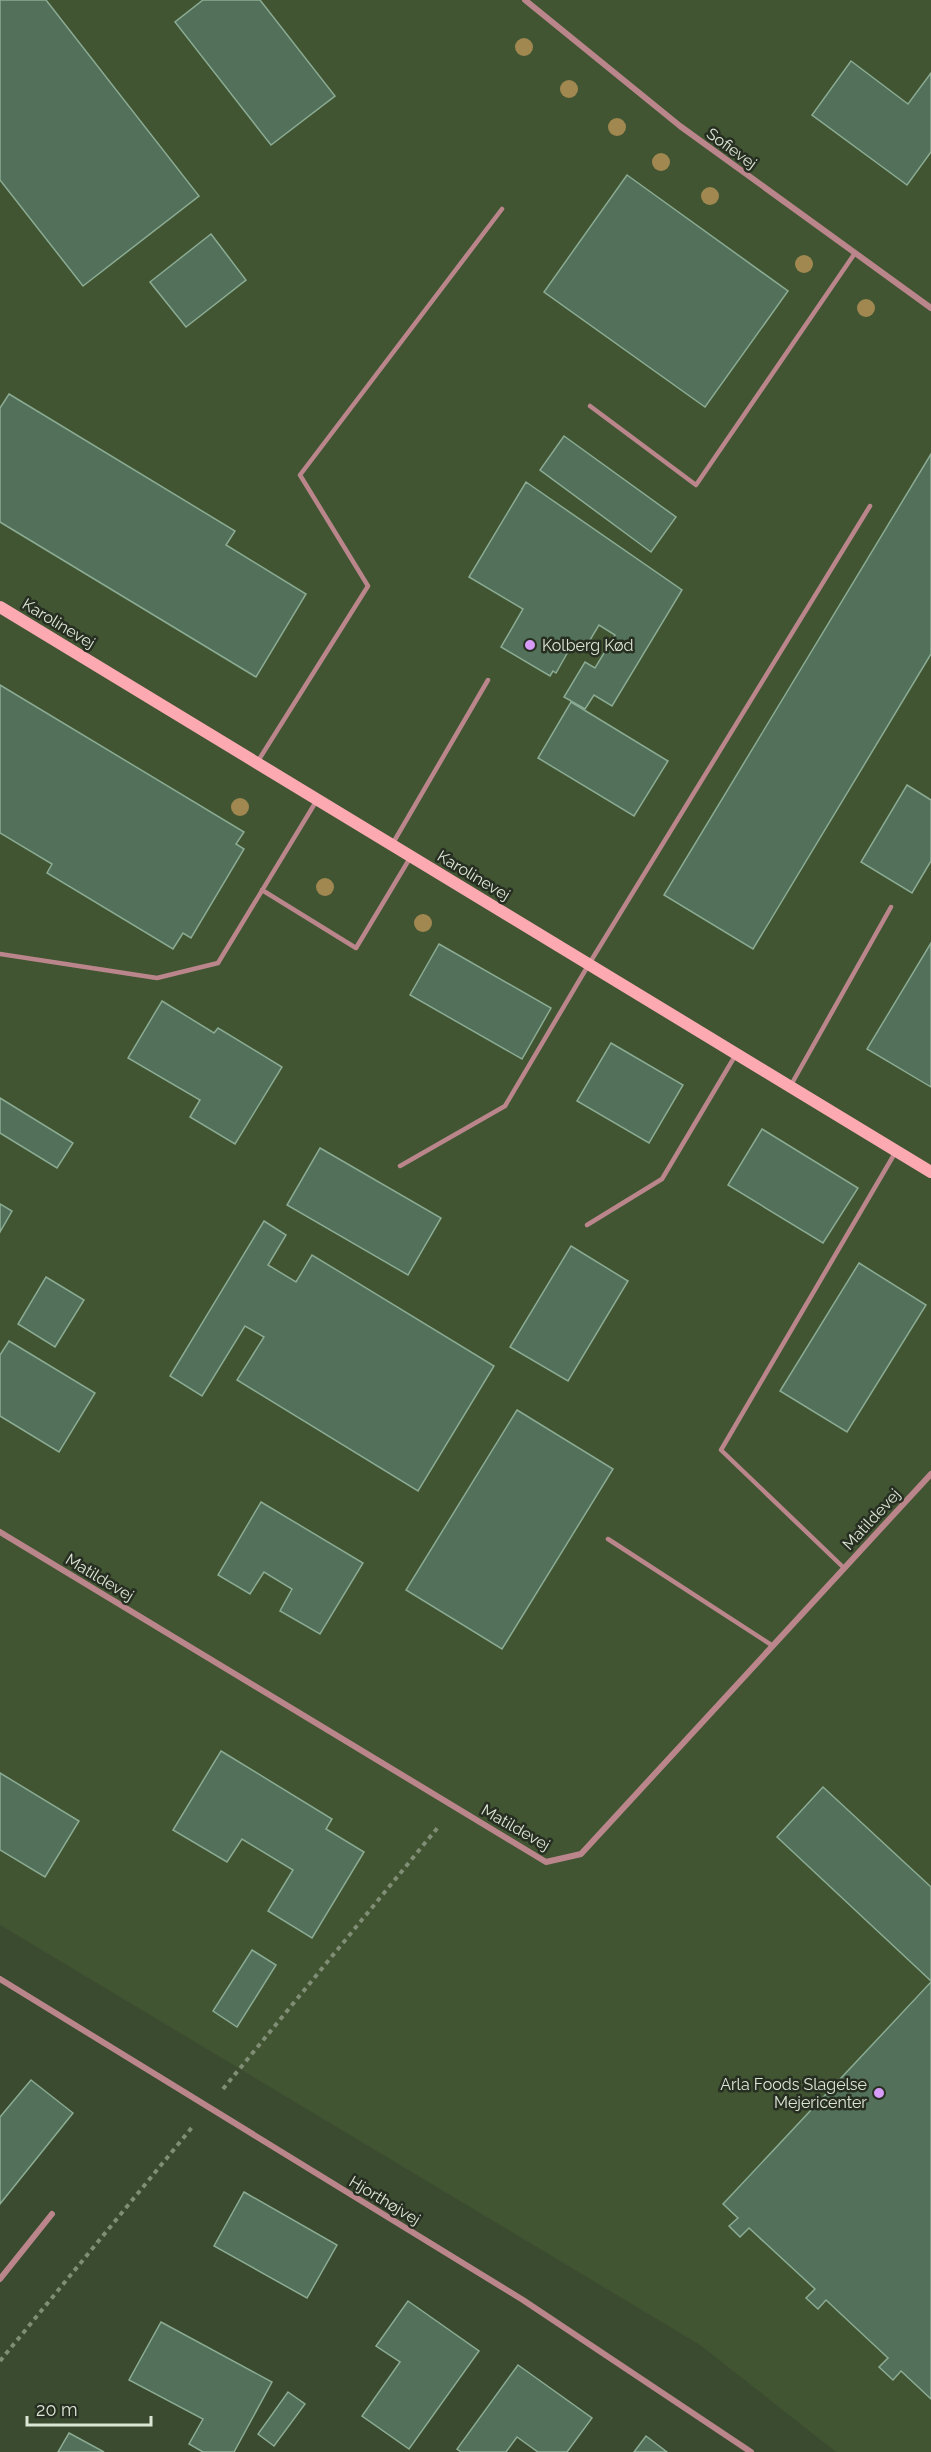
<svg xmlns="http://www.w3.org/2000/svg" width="931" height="2452" font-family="Raleway,sans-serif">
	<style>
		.built { fill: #415532 }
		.building { fill: #52705a; stroke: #8bab93; stroke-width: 1.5 }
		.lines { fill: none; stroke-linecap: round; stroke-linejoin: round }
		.path { stroke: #808e76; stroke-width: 4; stroke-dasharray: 4.5 4.5; stroke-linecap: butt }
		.lane { stroke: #bb868b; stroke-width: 4.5 }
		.street { stroke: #bb868b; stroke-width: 6 }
		.secondary { stroke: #fda9b2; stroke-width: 12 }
		.tree { fill: #a18851 }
		.poi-dot { fill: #d79bf9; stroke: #272e22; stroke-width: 2 }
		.labels { text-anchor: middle; stroke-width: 5; stroke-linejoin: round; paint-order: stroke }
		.street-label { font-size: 16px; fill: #dce6d5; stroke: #272e22 }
		.poi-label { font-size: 16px; fill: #dce6d5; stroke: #272e22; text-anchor: start }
	</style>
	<rect width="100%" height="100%" fill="#3b4b2f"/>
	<polygon class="built" points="0,0 931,0 931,2452 836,2452 700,2345 0,1925"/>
	<g class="building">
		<polygon points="0,0 46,0 199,196 83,286 0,180"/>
		<polygon points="203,0 260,0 335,96 271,145 175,22"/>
		<polygon points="851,61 908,104 931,73 931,152 907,185 812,115"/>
		<polygon points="627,175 788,291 705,407 544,292"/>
		<polygon points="211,234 246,280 186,327 150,282"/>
		<polygon points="9,394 235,531 226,545 306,594 256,677 0,522 0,408"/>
		<polygon points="564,436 676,517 651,552 540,470"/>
		<polygon points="931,454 931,654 753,949 664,895"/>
		<polygon points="526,482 682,590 612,706 594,695 585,709 564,697 585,662 595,668 615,635 599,625 584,650 573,643 556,673 553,671 550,676 501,647 523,609 469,577"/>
		<polygon points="0,685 244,832 236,844 244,849 191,938 183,933 173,949 47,873 52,864 0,833"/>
		<polygon points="571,702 668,761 634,816 538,758"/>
		<polygon points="907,785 931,800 931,861 912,893 861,862"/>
		<polygon points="931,943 931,1087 867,1049"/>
		<polygon points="439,944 551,1008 522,1059 410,995"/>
		<polygon points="162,1001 214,1033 218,1028 282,1067 235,1144 190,1117 200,1100 128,1058"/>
		<polygon points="611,1043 683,1085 649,1143 577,1101"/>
		<polygon points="0,1098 73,1143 57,1168 0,1133"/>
		<polygon points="762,1129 858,1188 823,1243 728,1185"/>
		<polygon points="320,1148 441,1218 408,1275 287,1205"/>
		<polygon points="0,1204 12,1211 0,1232"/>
		<polygon points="264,1221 286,1235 268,1265 296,1282 312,1255 494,1366 418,1491 237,1380 264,1337 245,1326 202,1396 170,1376"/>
		<polygon points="571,1246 628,1281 568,1381 510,1347"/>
		<polygon points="859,1263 926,1305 847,1432 780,1391"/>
		<polygon points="46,1277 84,1300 55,1347 18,1324"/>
		<polygon points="9,1341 95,1393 59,1452 0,1416 0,1355"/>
		<polygon points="517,1410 613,1469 502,1649 406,1590"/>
		<polygon points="261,1502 363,1563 320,1634 280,1611 292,1589 264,1572 250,1594 218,1575"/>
		<polygon points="221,1751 332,1819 326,1829 364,1852 312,1938 268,1911 293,1870 242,1839 227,1862 173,1830"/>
		<polygon points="0,1773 79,1821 45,1877 0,1850"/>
		<polygon points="823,1787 931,1887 931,1981 777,1837"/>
		<polygon points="252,1950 276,1965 237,2027 213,2011"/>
		<polygon points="931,1982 931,2399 901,2371 893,2380 879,2367 888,2358 826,2300 818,2309 806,2298 815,2289 749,2228 740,2237 729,2226 738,2218 723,2204"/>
		<polygon points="31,2080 73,2113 0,2204 0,2117"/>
		<polygon points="244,2192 337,2245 307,2298 214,2246"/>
		<polygon points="408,2301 479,2351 409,2449 362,2416 400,2362 376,2346"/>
		<polygon points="161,2322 272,2382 234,2452 203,2452 189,2444 203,2419 129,2380"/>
		<polygon points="518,2365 592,2418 567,2452 538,2452 517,2437 506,2452 461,2452 457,2449"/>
		<polygon points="288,2392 305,2404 274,2446 258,2434"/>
		<polygon points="69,2433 104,2452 58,2452"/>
		<polygon points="646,2436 667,2452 634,2452"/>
	</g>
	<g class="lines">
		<g class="path">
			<polyline points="223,2089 439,1826"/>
			<polyline points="0,2361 194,2125"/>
		</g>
		<g class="lane">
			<polyline points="590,406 696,485 855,253"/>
			<polyline points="258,761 368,586 300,475 502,209"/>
			<polyline points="393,843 488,680"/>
			<polyline points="262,890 356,948 410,858"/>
			<polyline points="0,954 157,978 218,963 317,800"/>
			<polyline points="791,1085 891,907"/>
			<polyline points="400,1166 505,1106 589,964 870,506"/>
			<polyline points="587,1225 662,1179 735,1056"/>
			<polyline points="608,1539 773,1646"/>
			<polyline points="844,1568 721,1450 895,1153"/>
		</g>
		<g class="street">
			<polyline points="525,0 680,126 931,308"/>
			<polyline points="0,1532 546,1862 581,1854 931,1474"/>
			<polyline points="0,1979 523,2300 751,2452"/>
			<polyline points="0,2279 52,2214"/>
		</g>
		<polyline class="secondary" points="0,607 931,1172"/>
	</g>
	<g class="tree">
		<circle cx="524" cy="47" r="9"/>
		<circle cx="569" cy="89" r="9"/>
		<circle cx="617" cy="127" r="9"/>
		<circle cx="661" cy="162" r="9"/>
		<circle cx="710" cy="196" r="9"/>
		<circle cx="804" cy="264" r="9"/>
		<circle cx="866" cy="308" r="9"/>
		<circle cx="240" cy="807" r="9"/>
		<circle cx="325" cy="887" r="9"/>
		<circle cx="423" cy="923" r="9"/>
	</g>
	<g class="poi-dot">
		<circle cx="530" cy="645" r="6"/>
		<circle cx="879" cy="2093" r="6"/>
	</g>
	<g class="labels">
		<g class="street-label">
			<text transform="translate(732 148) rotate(36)" y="6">Sofievej</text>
			<text transform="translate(59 623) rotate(31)" y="6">Karolinevej</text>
			<text transform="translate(474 875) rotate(31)" y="6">Karolinevej</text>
			<text transform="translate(871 1519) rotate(-47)" y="6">Matildevej</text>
			<text transform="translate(100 1577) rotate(31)" y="6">Matildevej</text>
			<text transform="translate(516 1827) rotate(30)" y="6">Matildevej</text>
			<text transform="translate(385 2200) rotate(31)" y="6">Hjorthøjvej</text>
		</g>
		<g class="poi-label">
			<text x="542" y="651">Kolberg Kød</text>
			<text x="867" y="2090" text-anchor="end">Arla Foods Slagelse<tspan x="867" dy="18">Mejericenter</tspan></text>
		</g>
	</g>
	<path d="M27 2416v9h124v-9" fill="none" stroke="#dce6d5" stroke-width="3"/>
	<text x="36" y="2416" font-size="18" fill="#dce6d5" stroke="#272e22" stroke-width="4.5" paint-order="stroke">20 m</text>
</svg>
